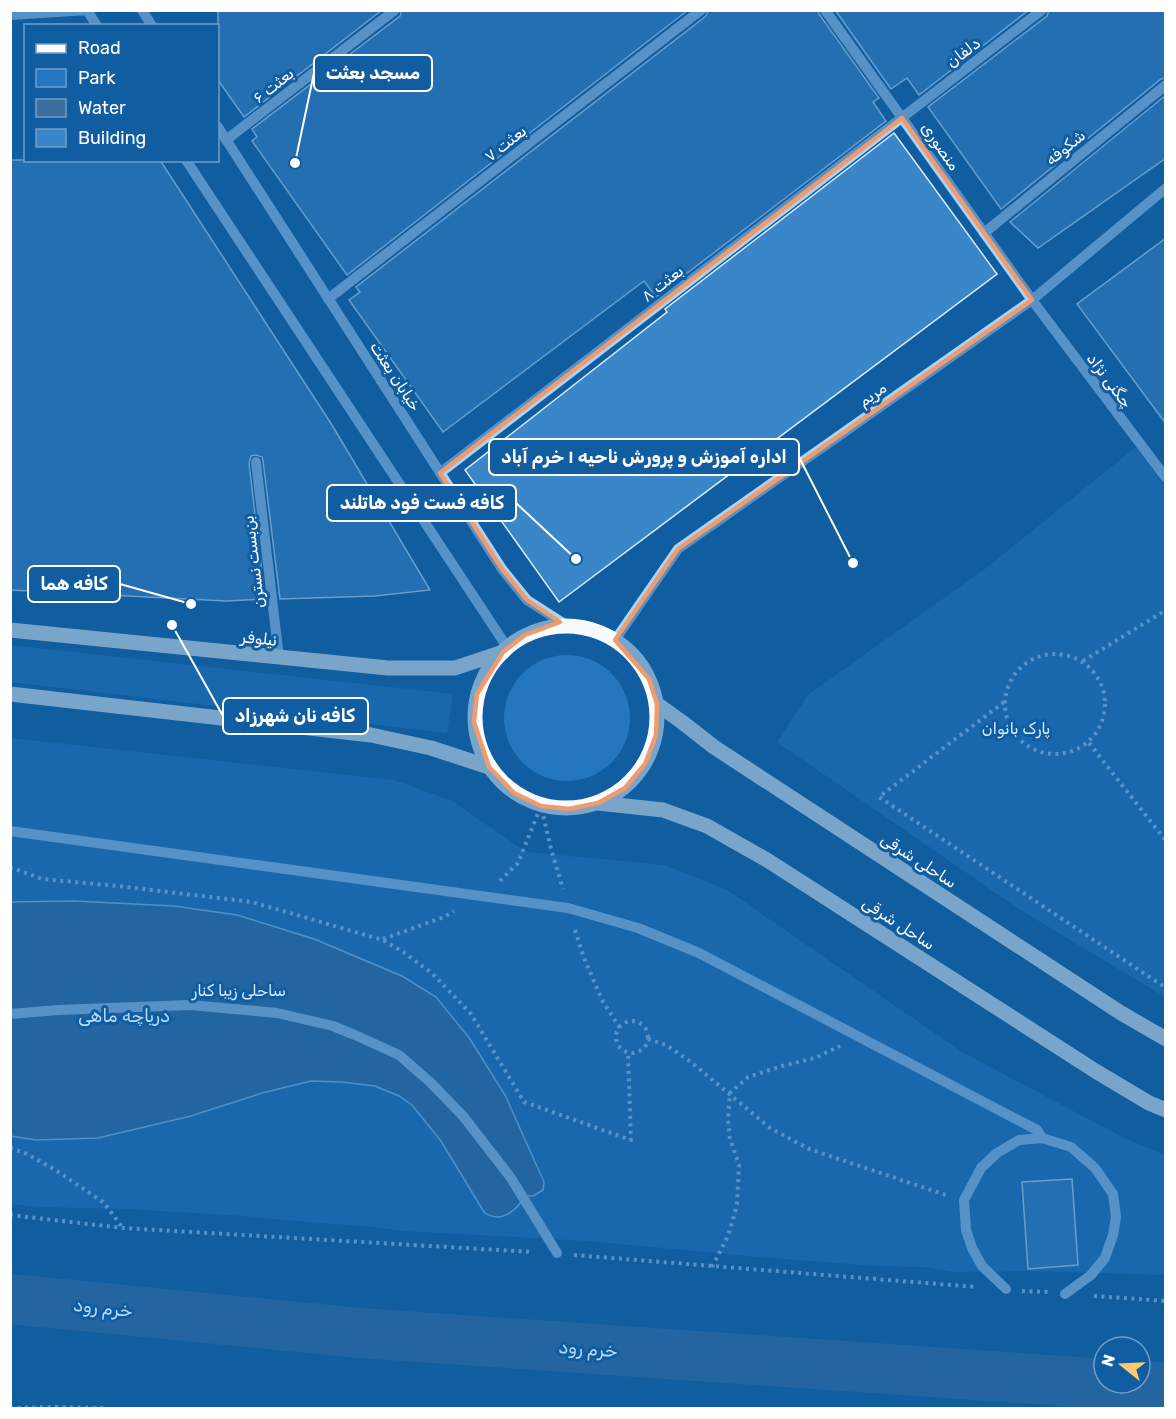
<svg xmlns="http://www.w3.org/2000/svg" width="1176" height="1419" font-family="Rubik,Vazirmatn,sans-serif">
	<style>
		.green { fill: #2477bf }
		.water { fill: #3b6fa0; stroke: #9dcff8; stroke-width: 1.5 }
		.lines { fill: none; stroke-linecap: round; stroke-linejoin: round }
		.river { stroke: #3b6fa0; stroke-width: 50 }
		.building { fill: #3a86c8; stroke: #d4ebfe; stroke-width: 1.5 }
		.path { stroke: #abd3f5; stroke-width: 4; stroke-dasharray: 3 4.5; stroke-linecap: butt }
		.minor { stroke: #abd3f5; stroke-width: 10 }
		.major { stroke: #f9fcff; stroke-width: 15 }
		.marked { fill: none; stroke: #f19b6d; stroke-width: 4.5; stroke-linejoin: round }
		.labels { text-anchor: middle; stroke-width: 6; stroke-linejoin: round; paint-order: stroke }
		.street-label { font-size: 16px; fill: #fff; stroke: #115da1 }
		.park-label { font-size: 16px; fill: #d4ebfe; stroke: #115da1 }
		.water-label { font-size: 18px; font-style: italic; fill: #b7dcfb; stroke: #115da1 }
		.leader { fill: none; stroke: #fff; stroke-width: 2 }
		.callout-dot { fill: #fff; stroke: #115da1; stroke-width: 2 }
		.callout { fill: #115da1; stroke: #fff; stroke-width: 2 }
		.callout-label { font-size: 18px; text-anchor: middle; font-weight: bold; fill: #fff }
	</style>
	<rect width="100%" height="100%" fill="#115da1"/>
	<g class="green">
		<polygon points="1136,447 1165,487 1165,997 1019,909 777,742 808,695 985,569"/>
		<polygon points="11,645 47,649 453,694 447,733 11,682"/>
		<circle cx="567" cy="718" r="63"/>
		<polygon points="10,738 394,780 452,801 526,852 664,865 727,890 962,1052 1126,1139 1165,1155 1165,1275 1028,1271 954,1272 924,1267 876,1266 758,1257 589,1241 404,1231 374,1227 296,1221 245,1216 126,1209 40,1207 11,1204"/>
	</g>
	<path class="water" d="M74,901L174,906L237,915L314,939L402,976L436,997L470,1039L505,1095L544,1182L543,1190L533,1196H526C516,1210 501,1225 484,1212L441,1141L412,1105L399,1096L375,1086L342,1082L311,1081L262,1093L191,1116L98,1138L36,1140L11,1136L10,902Z"/>
	<g class="lines">
		<polyline class="river" points="10,1299 360,1333 1166,1388"/>
	</g>
	<g class="building">
		<polygon points="218,10 382,10 244,117 218,80"/>
		<polygon points="402,10 688,10 347,275 252,141 257,137 252,129 400,16"/>
		<polygon points="708,10 818,10 819,14 879,98 873,102 886,121 656,297 644,281 443,432 349,300 360,292 356,287 706,16"/>
		<polygon points="835,10 1029,10 919,95 907,78 891,89"/>
		<polygon points="1049,10 1166,10 1166,78 1161,79 1001,209 928,107 1047,16"/>
		<polygon points="1166,95 1166,158 1038,248 1010,222"/>
		<polygon points="894,133 997,274 559,602 465,470 667,312 665,309"/>
		<polygon points="10,160 160,160 332,425 430,590 375,596 280,599 263,461 262,457 256,455 251,456 249,463 265,599 226,601 10,590"/>
		<polygon points="1166,238 1166,424 1077,304"/>
		<polygon points="1072,1179 1078,1265 1028,1269 1022,1182"/>
	</g>
	<g class="lines">
		<g class="path">
			<circle cx="1055" cy="704" r="50"/>
			<polyline points="1083,661 1166,610"/>
			<polyline points="1004,702 879,797 1166,988"/>
			<polyline points="1089,743 1166,841"/>
			<polyline points="10,867 42,879 118,886 252,902 383,940 403,952 433,974 471,1014 524,1102 631,1140 628,1053"/>
			<polyline points="1166,878 1166,879"/>
			<polyline points="500,881 518,863 541,806 551,849 563,889"/>
			<polyline points="575,930 584,958 603,1002 620,1028"/>
			<polyline points="383,939 444,917 454,911"/>
			<circle cx="632" cy="1037" r="16"/>
			<polyline points="648,1039 666,1045 691,1062 770,1128 809,1149 946,1195"/>
			<polyline points="10,1148 27,1154 54,1169 103,1202 123,1228"/>
			<polyline points="10,1215 123,1228 533,1252"/>
			<polyline points="574,1255 976,1287"/>
			<polyline points="712,1267 728,1236 737,1205 739,1165 730,1139 728,1119 730,1093 748,1077 782,1066 815,1058 840,1046"/>
			<polyline points="1022,1291 1048,1292"/>
			<polyline points="1094,1296 1166,1301"/>
			<polyline points="10,1408 53,1407 106,1408"/>
		</g>
		<g class="minor">
			<polyline points="87,10 97,26"/>
			<polyline points="142,10 152,26"/>
			<polyline points="825,10 1032,300 1166,478"/>
			<polyline points="10,15 88,10"/>
			<polyline points="218,127 502,569 527,600 566,625"/>
			<polyline points="226,140 395,10"/>
			<polyline points="186,160 507,647"/>
			<polyline points="984,233 1166,85"/>
			<polyline points="328,299 701,10"/>
			<polyline points="256,462 279,658"/>
			<polyline points="440,473 1042,10"/>
			<polyline points="615,640 678,549 1032,300 1166,188"/>
			<polyline points="10,831 568,908 638,928 699,953 1037,1130 1042,1138"/>
			<polyline points="10,1014 58,1010 190,1005 277,1013 333,1026 355,1035 399,1055 430,1082 463,1116 511,1178 557,1253"/>
			<polyline points="1006,1289 982,1266 972,1248 966,1230 964,1200 981,1168 997,1153 1019,1140 1042,1138 1071,1147 1095,1168 1113,1194 1116,1217 1113,1235 1105,1258 1091,1275 1065,1294"/>
		</g>
		<g class="major">
			<circle cx="566" cy="717" r="91"/>
			<polyline points="10,630 388,668 455,668 503,652"/>
			<polyline points="10,694 371,735 431,748 489,767"/>
			<polyline points="657,704 682,722 714,747 1121,1013 1166,1039"/>
			<polyline points="598,803 663,810 707,826 767,860 1097,1072 1149,1103 1166,1110"/>
		</g>
	</g>
	<path d="M0 0H1176V1419H0ZM902,118L1032,300L678,549L615,640L649,679L657,704L656,735L645,764L625,788L598,803L569,809L541,806L514,793L489,767L474,722L477,694L503,652L525,635L560,622L527,600L502,569L440,473Z" fill="#115da1" fill-opacity=".55" fill-rule="evenodd"/>
	<path class="marked" d="M902,118L1032,300L678,549L615,640L649,679L657,704L656,735L645,764L625,788L598,803L569,809L541,806L514,793L489,767L474,722L477,694L503,652L525,635L560,622L527,600L502,569L440,473Z"/>
	<g class="labels">
		<g class="street-label">
			<text transform="translate(963 52) rotate(-37)" y="6">دلفان</text>
			<text transform="translate(273 85) rotate(-38)" y="6">بعثت ۶</text>
			<text transform="translate(505 143) rotate(-38)" y="6">بعثت ۷</text>
			<text transform="translate(941 146) rotate(55)" y="6">منصوری</text>
			<text transform="translate(1065 147) rotate(-39)" y="6">شکوفه</text>
			<text transform="translate(662 283) rotate(-38)" y="6">بعثت ۸</text>
			<text transform="translate(396 376) rotate(57)" y="6">خیابان بعثت</text>
			<text transform="translate(1110 380) rotate(53)" y="6">چگنی نژاد</text>
			<text transform="translate(872 394) rotate(-35)" y="6">مریم</text>
			<text transform="translate(253 562) rotate(-97)" y="6">بن‌بست نسترن</text>
			<text transform="translate(259 638) rotate(6)" y="6">نیلوفر</text>
			<text transform="translate(919 860) rotate(33)" y="6">ساحلی شرقی</text>
			<text transform="translate(899 923) rotate(33)" y="6">ساحل شرقی</text>
		</g>
		<g class="park-label">
			<text x="1016" y="734">پارک بانوان</text>
			<text x="239" y="996">ساحلی زیبا کنار</text>
		</g>
		<g class="water-label">
			<text x="124" y="1022">دریاچه ماهی</text>
			<text transform="translate(103 1308) rotate(6)" y="6">خرم رود</text>
			<text transform="translate(588 1349) rotate(4)" y="6">خرم رود</text>
		</g>
	</g>
	<path class="leader" d="M295 163L314 73M853 563L799 457M576 559L516 503M191 604L120 584M172 625L223 716"/>
	<g class="callout-dot">
		<circle cx="295" cy="163" r="6"/>
		<circle cx="853" cy="563" r="6"/>
		<circle cx="576" cy="559" r="6"/>
		<circle cx="191" cy="604" r="6"/>
		<circle cx="172" cy="625" r="6"/>
	</g>
	<g class="callout">
		<rect x="314" y="55" width="118" height="36" rx="6"/>
		<rect x="489" y="439" width="310" height="36" rx="6"/>
		<rect x="327" y="485" width="189" height="36" rx="6"/>
		<rect x="28" y="566" width="92" height="36" rx="6"/>
		<rect x="223" y="698" width="145" height="36" rx="6"/>
	</g>
	<g class="callout-label">
		<text x="373" y="79">مسجد بعثت</text>
		<text x="644" y="463">اداره آموزش و پرورش ناحیه ۱ خرم آباد</text>
		<text x="422" y="509">کافه فست فود هاتلند</text>
		<text x="74" y="590">کافه هما</text>
		<text x="295" y="722">کافه نان شهرزاد</text>
	</g>
	<rect width="1176" height="1419" fill="none" stroke="#ffffff" stroke-width="24"/>
	<rect x="24" y="24" width="195" height="138" fill="#115da1" stroke="#709ec7" stroke-width="1.5"/>
	<rect x="36" y="44" width="30" height="9" fill="#f9fcff" stroke="#709ec7" stroke-width="1.5"/>
	<text x="78" y="54" font-size="18" fill="#ffffff">Road</text>
	<rect x="36" y="69" width="30" height="18" fill="#2477bf" stroke="#709ec7" stroke-width="1.5"/>
	<text x="78" y="84" font-size="18" fill="#ffffff">Park</text>
	<rect x="36" y="99" width="30" height="18" fill="#3b6fa0" stroke="#709ec7" stroke-width="1.5"/>
	<text x="78" y="114" font-size="18" fill="#ffffff">Water</text>
	<rect x="36" y="129" width="30" height="18" fill="#3a86c8" stroke="#709ec7" stroke-width="1.5"/>
	<text x="78" y="144" font-size="18" fill="#ffffff">Building</text>
	<g transform="translate(1122 1365) rotate(288)"><circle r="28" fill="#115da1" stroke="#709ec7" stroke-width="1.5"/>
	<path d="M0-4.5L10 22L0 15L-10 22Z" fill="#ffc96f"/>
	<text y="-9" font-size="16" font-weight="bold" text-anchor="middle" fill="#ffffff">N</text>
	</g>
</svg>
